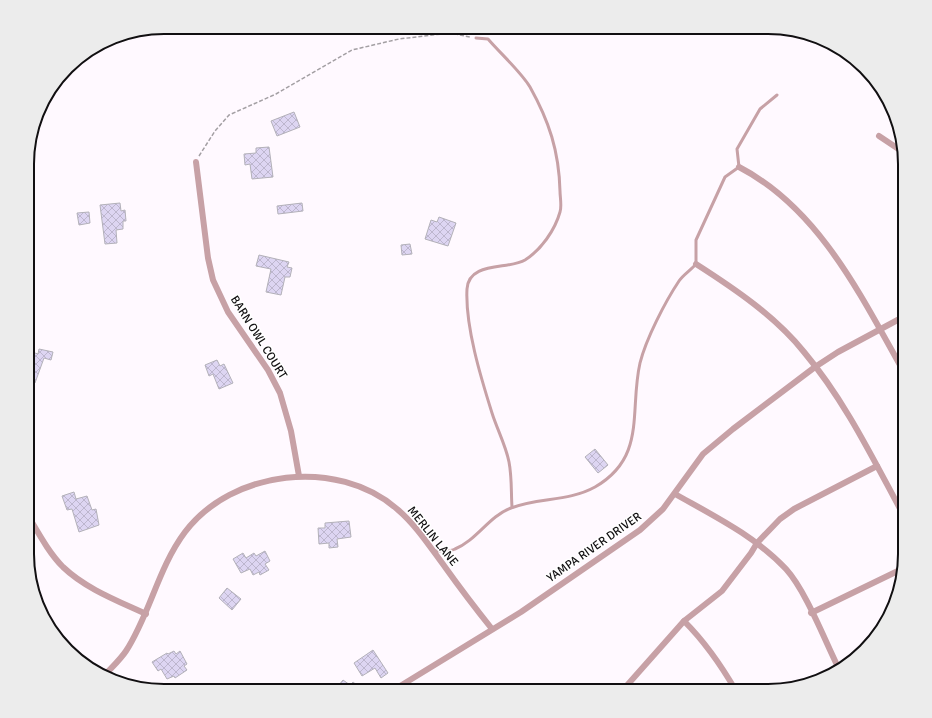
<svg xmlns="http://www.w3.org/2000/svg" width="932" height="718" font-family="Signika,sans-serif">
	<style>
		.building { fill: url(#building-cross-hatch); stroke: #b3b1b9 }
		.lines { fill: none; stroke-linecap: round; stroke-linejoin: round }
		.path { stroke: #a39fa3; stroke-width: 1.5; stroke-dasharray: 4 2; stroke-linecap: butt }
		.service { stroke: #c7a1a6; stroke-width: 3 }
		.minor { stroke: #c7a1a6; stroke-width: 6 }
		.labels { text-anchor: middle; stroke-width: 3; stroke-linejoin: round; paint-order: stroke }
		.street-label { font-size: 12px; fill: #110f11; stroke: #fff }
		.rim { fill: none; stroke: #110f11; stroke-width: 2 }
	</style>
	<defs>
		<pattern id="building-cross-hatch" width="8" height="8" patternUnits="userSpaceOnUse"><rect width="8" height="8" fill="#ddd5f2"/><path d="M0 0l8 8M0 8l8-8" fill="none" stroke="#bdb6ce"/></pattern>
	</defs>
	<rect width="100%" height="100%" fill="#fff9ff"/>
	<g class="building">
		<polygon points="294,112 300,127 277,136 271,121"/>
		<polygon points="269,147 273,177 252,179 250,164 245,165 244,154 256,153 256,148"/>
		<polygon points="120,203 121,211 125,210 126,221 123,221 123,229 116,230 117,243 105,244 100,205"/>
		<polygon points="302,203 303,211 278,214 277,206"/>
		<polygon points="89,212 90,223 79,225 77,213"/>
		<polygon points="439,217 456,223 448,246 425,239 431,220 437,222"/>
		<polygon points="410,244 412,254 402,255 401,245"/>
		<polygon points="259,255 289,262 287,267 292,268 290,277 285,277 281,295 266,292 271,269 256,266"/>
		<polygon points="39,349 53,352 51,360 44,358 35,383 28,386 28,367 32,352 38,354"/>
		<polygon points="217,360 220,366 224,364 233,383 219,389 213,374 209,376 205,365"/>
		<polygon points="595,449 608,465 598,473 585,457"/>
		<polygon points="74,492 76,499 87,496 92,510 96,509 99,525 79,532 72,509 67,510 62,496"/>
		<polygon points="349,521 351,537 337,539 338,547 329,548 329,543 319,544 318,528 325,528 325,523"/>
		<polygon points="265,551 270,561 265,564 269,570 260,575 259,572 253,575 250,569 241,573 233,559 243,553 246,558 254,553 256,556"/>
		<polygon points="227,588 241,599 232,610 219,598"/>
		<polygon points="373,650 388,673 381,678 375,668 362,676 354,663"/>
		<polygon points="174,651 176,654 180,651 187,664 184,666 187,670 175,678 174,676 167,679 161,669 158,671 152,662 167,653 168,654"/>
		<polygon points="343,680 350,685 353,682 364,691 338,691 341,688 338,686"/>
	</g>
	<g class="lines">
		<polyline class="path" points="199,156 215,131 229,115 276,94 352,50 399,39 450,33 470,37"/>
		<g class="service">
			<path d="M476,38L488,39C500,53 521,72 530,87C549,121 559,151 560,191C560,197 562,206 560,212C555,230 541,250 525,260C508,270 469,261 467,289C465,326 481,378 492,413C497,429 506,446 509,462C512,477 511,493 512,507"/>
			<path d="M435,551C441,550 450,552 455,549C477,540 489,516 511,508C538,497 568,502 595,487C647,457 629,411 640,363C646,339 665,302 679,281C683,275 691,270 696,264V240L725,177L739,167L737,149L760,109L777,95"/>
		</g>
		<g class="minor">
			<polyline points="879,136 900,150 903,157"/>
			<polyline points="196,162 208,258 213,280 228,312 268,370 280,393 291,431 299,476"/>
			<path d="M739,167C820,209 862,298 905,374"/>
			<path d="M696,264C735,289 775,316 804,352C846,402 874,461 905,518"/>
			<path d="M675,494C714,516 755,536 786,569C806,591 825,641 839,669"/>
			<path d="M30,519C40,536 50,554 63,567C86,589 118,601 146,614"/>
			<polyline points="811,613 904,568"/>
			<path d="M684,621C705,642 721,665 736,691"/>
			<path d="M104,676C111,668 120,660 126,651C150,614 158,568 185,532C232,470 337,457 397,509C416,525 430,547 445,567C460,588 476,609 492,629"/>
			<polyline points="392,691 521,612 640,530 663,509 703,454 733,429 815,367 838,352 905,316"/>
			<polyline points="622,691 684,621 722,591 751,553 757,543 780,519 794,509 877,466"/>
		</g>
	</g>
	<g class="labels">
		<g class="street-label">
			<text transform="translate(259 337) rotate(58)" y="4">BARN OWL COURT</text>
			<text transform="translate(433 536) rotate(51)" y="4">MERLIN LANE</text>
			<text transform="translate(594 547) rotate(-35)" y="4">YAMPA RIVER DRIVER</text>
		</g>
	</g>
	<path d="M0 0H932V718H0ZM164 34H768A130 130 0 0 1 898 164V554A130 130 0 0 1 768 684H164A130 130 0 0 1 34 554V164A130 130 0 0 1 164 34Z" fill="#ececec" fill-rule="evenodd"/>
	<path class="rim" d="M164 34H768A130 130 0 0 1 898 164V554A130 130 0 0 1 768 684H164A130 130 0 0 1 34 554V164A130 130 0 0 1 164 34Z"/>
</svg>
